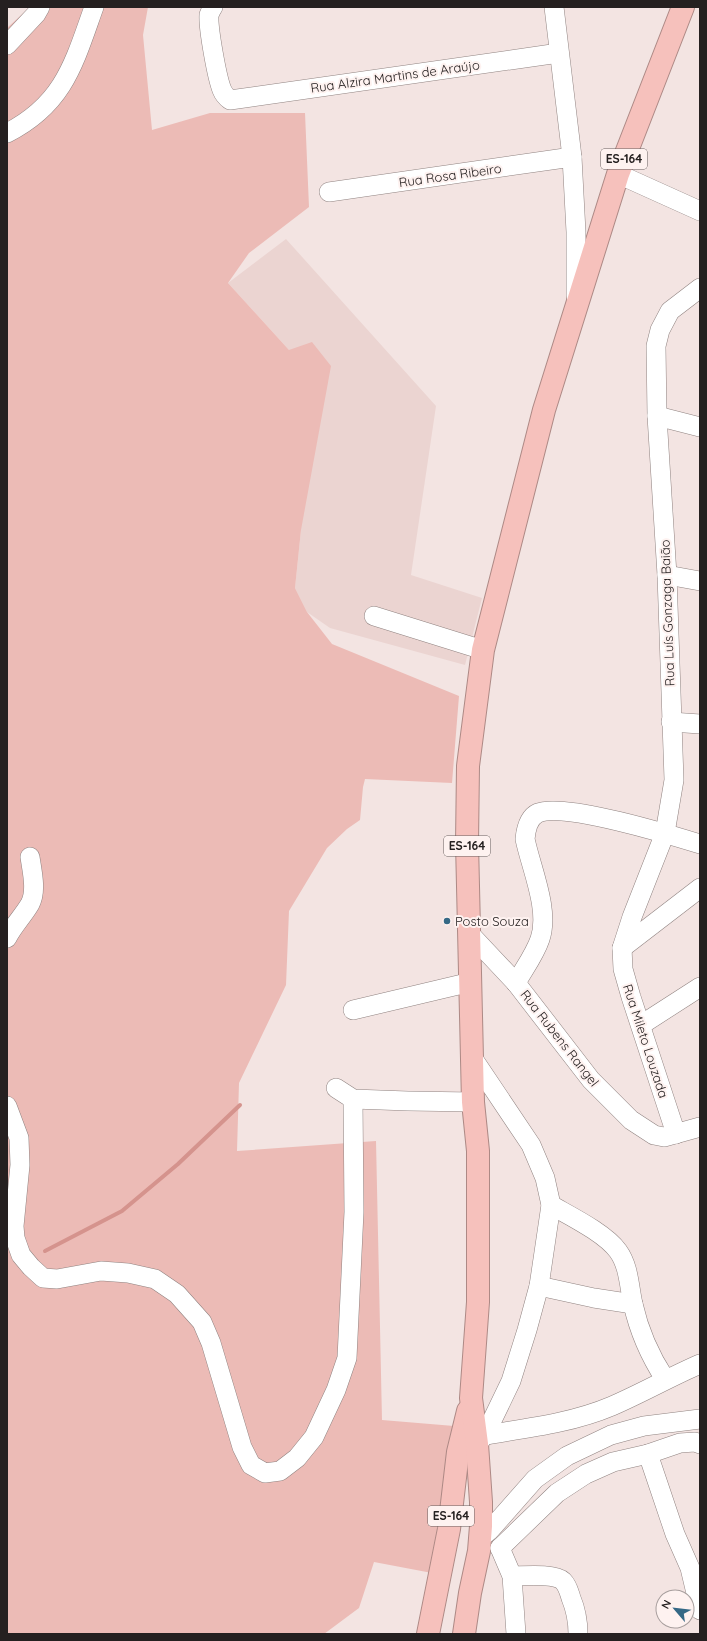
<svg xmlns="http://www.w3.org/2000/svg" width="707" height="1641" font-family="Quicksand,sans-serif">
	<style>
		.built { fill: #ebd4d1 }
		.green { fill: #ecbbb6 }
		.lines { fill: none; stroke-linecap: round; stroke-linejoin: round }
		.stream { stroke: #d5938d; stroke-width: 4 }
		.minor-casing { stroke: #908381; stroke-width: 20 }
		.highway-casing { stroke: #ad8985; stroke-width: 24 }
		.minor { stroke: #fff; stroke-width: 19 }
		.highway { stroke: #f6c1bc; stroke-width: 22 }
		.poi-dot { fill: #356885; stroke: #fef2f0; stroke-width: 1.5 }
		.labels { text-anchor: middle; stroke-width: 4; stroke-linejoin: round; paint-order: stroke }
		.shield { fill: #fef2f0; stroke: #665f5e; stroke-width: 1 }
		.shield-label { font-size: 12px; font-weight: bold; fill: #252020 }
		.street-label { font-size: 13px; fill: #252020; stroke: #fef2f0 }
		.poi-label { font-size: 13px; fill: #252020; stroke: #fef2f0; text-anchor: start }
	</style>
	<rect width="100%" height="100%" fill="#f3e4e2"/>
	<polygon class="built" points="286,239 436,406 411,575 482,598 465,665 330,628 307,612 295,588 301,530 289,350 228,283"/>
	<polygon class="green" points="30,7 148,7 143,35 152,130 210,113 305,113 309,207 249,253 228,283 289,350 312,342 331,366 301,530 295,588 307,612 332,644 459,696 452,783 365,779 363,787 360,820 347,829 327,848 289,911 286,985 239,1083 237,1151 376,1141 382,1420 454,1426 432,1573 374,1562 359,1608 324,1634 7,1634 7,28"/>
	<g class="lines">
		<polyline class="stream" points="45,1251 122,1211 178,1164 240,1105"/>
		<g class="minor-casing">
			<g id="minor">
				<path d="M213,7C211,10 210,12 209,15C208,28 217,78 222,90C224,95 226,97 230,100L559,53"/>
				<polyline points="554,7 572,157 576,232 576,296"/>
				<polyline points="7,45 36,14 40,7"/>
				<path d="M7,133C64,104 74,63 94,7"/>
				<polyline points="618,174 700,211"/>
				<polyline points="329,192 572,157"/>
				<polyline points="657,416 700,427"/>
				<polyline points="667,575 700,581"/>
				<polyline points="374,616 483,650"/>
				<polyline points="671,722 700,724"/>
				<polyline points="470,934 516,983 591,1080 631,1120 654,1135 664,1137 700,1127"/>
				<path d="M7,938C13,926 23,916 30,904C37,891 32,871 30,857"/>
				<polyline points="622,948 700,888"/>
				<path d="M516,983C524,969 535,954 540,939C550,910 531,868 525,839C526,829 529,817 538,813C563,802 671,835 700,844"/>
				<polyline points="353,1010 471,982"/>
				<polyline points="641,1025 700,987"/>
				<polyline points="472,1057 531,1145 545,1178 551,1205 539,1286 527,1330 511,1381 485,1435 477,1444"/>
				<polyline points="336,1088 353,1099 408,1101 473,1102"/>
				<polyline points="7,1106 19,1138 20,1165 14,1226 15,1238 21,1255 31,1267 43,1278 57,1279 101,1271 128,1273 155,1279 177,1294 202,1322 211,1343 242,1447 251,1465 265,1473 280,1471 297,1458 314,1437 336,1390 347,1358 354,1212 353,1099"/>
				<polyline points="676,1134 631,997 623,969 622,948 632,917 665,833 674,780 667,575 657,416 656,346 660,330 670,311 700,288"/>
				<path d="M551,1205C570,1216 605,1233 618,1251C629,1266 629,1286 633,1304C639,1331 650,1356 665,1379"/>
				<polyline points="539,1286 594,1298 633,1304"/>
				<path d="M485,1435C528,1428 572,1423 612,1406C642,1393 670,1377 700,1364"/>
				<polyline points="648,1454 675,1534 690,1568 700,1610"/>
				<polyline points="480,1538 490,1530 535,1479 567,1456 611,1435 644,1426 700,1419"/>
				<polyline points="500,1548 557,1493 586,1474 613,1462 648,1454 680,1443 695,1442 700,1444"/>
				<polyline points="500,1548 512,1576 516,1634"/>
				<path d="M512,1576C524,1576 554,1573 563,1581C568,1586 569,1592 571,1598C576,1610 578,1621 578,1634"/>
			</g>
		</g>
		<g class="highway-casing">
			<g id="highway">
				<polyline points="428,1634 449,1529 458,1452 468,1411"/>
				<polyline points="464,1634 470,1593 479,1551 481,1526 481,1502 477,1444 471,1398 478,1302 478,1151 473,1102 467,843 468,766 483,650 544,410 618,174 683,7"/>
			</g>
		</g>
		<use href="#minor" class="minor"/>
		<use href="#highway" class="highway"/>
	</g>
	<circle class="poi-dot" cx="447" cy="921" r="4"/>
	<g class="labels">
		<g class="shield">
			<rect x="601" y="149" width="46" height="20" rx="3"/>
			<rect x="444" y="836" width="46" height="20" rx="3"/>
			<rect x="428" y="1506" width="46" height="20" rx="3"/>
		</g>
		<g class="shield-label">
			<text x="624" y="163">ES-164</text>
			<text x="467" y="850">ES-164</text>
			<text x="451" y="1520">ES-164</text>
		</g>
		<g class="street-label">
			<text transform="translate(395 76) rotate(-8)" y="5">Rua Alzira Martins de Araújo</text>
			<text transform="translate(450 175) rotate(-8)" y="5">Rua Rosa Ribeiro</text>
			<text transform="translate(667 613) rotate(-92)" y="5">Rua Luís Gonzaga Baião</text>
			<text transform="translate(560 1038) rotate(52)" y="5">Rua Rubens Rangel</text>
			<text transform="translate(646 1041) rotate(72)" y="5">Rua Mileto Louzada</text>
		</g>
		<g class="poi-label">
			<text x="455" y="926">Posto Souza</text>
		</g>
	</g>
	<rect width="707" height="1641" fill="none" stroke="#252020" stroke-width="16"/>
	<g transform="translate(675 1609) rotate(298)"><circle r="19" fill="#fef2f0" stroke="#a79e9d"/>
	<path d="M0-3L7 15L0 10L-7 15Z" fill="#356885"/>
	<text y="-6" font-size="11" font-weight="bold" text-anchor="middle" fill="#252020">N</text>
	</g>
</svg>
